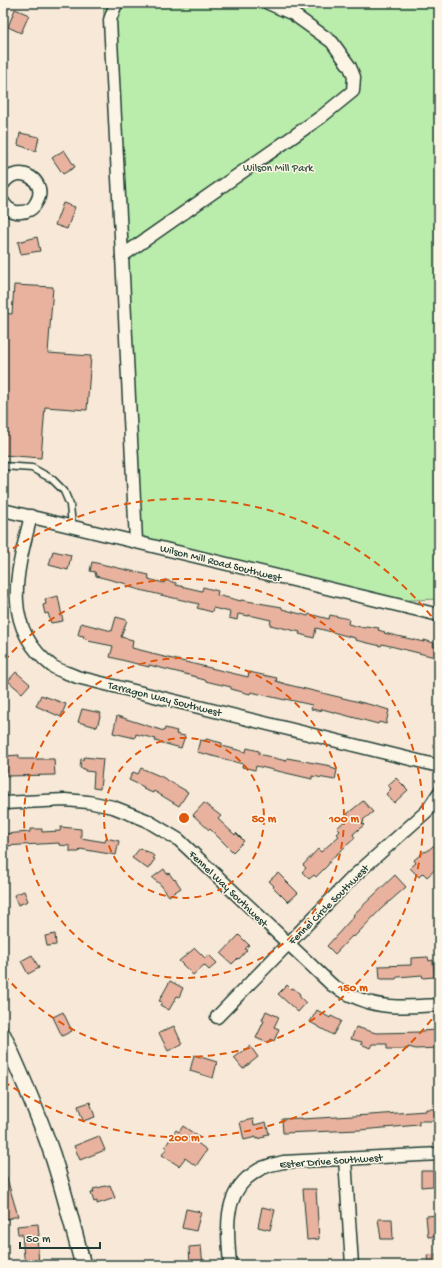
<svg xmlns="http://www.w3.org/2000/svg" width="442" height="1268" font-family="'Gochi Hand',sans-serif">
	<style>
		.green { fill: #baecab; stroke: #6c9470 }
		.building { fill: #e8b29e; stroke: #1f3d34 }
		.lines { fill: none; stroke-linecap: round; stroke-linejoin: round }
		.service-casing { stroke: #1f3d34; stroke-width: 9 }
		.minor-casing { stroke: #1f3d34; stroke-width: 15 }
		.tertiary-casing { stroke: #1f3d34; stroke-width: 18 }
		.service { stroke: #fcf5e5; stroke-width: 6 }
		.minor { stroke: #fcf5e5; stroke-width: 12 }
		.tertiary { stroke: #fcf5e5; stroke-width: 15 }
		.ring { fill: none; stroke: #de580e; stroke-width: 2; stroke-dasharray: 7 5 }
		.labels { text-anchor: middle; stroke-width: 3; stroke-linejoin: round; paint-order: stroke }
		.park-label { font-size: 11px; fill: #365746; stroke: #fcf5e5 }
		.street-label { font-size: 11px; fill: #1f3d34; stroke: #fcf5e5 }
		.centre { fill: #de580e; stroke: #fcf5e5; stroke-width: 2 }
		.ring-label { font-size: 12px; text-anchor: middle; font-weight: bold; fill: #de580e; stroke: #fcf5e5; stroke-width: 3; stroke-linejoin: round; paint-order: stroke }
	</style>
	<rect width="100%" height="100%" fill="#f8e8d7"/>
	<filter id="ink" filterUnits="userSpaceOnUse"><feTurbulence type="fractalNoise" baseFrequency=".025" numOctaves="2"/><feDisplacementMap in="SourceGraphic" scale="8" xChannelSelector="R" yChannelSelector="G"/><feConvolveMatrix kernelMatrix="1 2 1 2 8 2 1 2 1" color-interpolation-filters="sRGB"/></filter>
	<g filter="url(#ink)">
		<polygon class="green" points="103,3 439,3 439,599 387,601 131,541 120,230"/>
		<g class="building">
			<polygon points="15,9 29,15 21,33 8,27"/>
			<polygon points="20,133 39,137 36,151 18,145"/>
			<polygon points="64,150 75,167 63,174 52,158"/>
			<polygon points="63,203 75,207 67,229 55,225"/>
			<polygon points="37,237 40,251 21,254 18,242"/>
			<polygon points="14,285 53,287 48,353 91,356 87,410 45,407 41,458 3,455 3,313 12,314"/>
			<polygon points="53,551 71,555 68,570 49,565"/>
			<polygon points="92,562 149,575 148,579 164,583 165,580 176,583 176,585 202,591 203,587 218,591 217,595 241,601 241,600 282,607 282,609 308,616 309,614 329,619 330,615 349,619 348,624 365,628 366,626 379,628 378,630 385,632 384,633 424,642 424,640 434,643 433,646 439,647 439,658 382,644 381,646 355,640 355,638 316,628 314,638 299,634 300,632 270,625 271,620 249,615 249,616 238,614 237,620 229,618 230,612 213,608 212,612 197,608 199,604 140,590 126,586 127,584 96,576 95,572 90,571"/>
			<polygon points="58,596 63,621 51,623 48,613 45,614 43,605 46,604 45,599"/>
			<polygon points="116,617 127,620 121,637 133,640 132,648 152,653 152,654 248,677 249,672 277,678 276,681 289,685 376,706 389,710 386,724 379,722 378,724 322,709 321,711 311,709 312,705 285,699 285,700 251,692 250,694 231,689 231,687 205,681 205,680 197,678 197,677 149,665 149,667 110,657 113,646 88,641 89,640 83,638 84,636 78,635 81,623 112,631"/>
			<polygon points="16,672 30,684 22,693 8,681"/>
			<polygon points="41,695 66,704 61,717 36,706"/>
			<polygon points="82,709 101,713 97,727 78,722"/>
			<polygon points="117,716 164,731 165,728 177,731 176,734 185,736 181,748 155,741 156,739 136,734 135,738 113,733"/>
			<polygon points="206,739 222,743 222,746 246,752 247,748 259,751 259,754 286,761 287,758 331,766 331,768 337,770 335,780 312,776 312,779 256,766 255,770 242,767 243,764 197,752 200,740 206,741"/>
			<polygon points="19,755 19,759 54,759 55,775 7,776 6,756"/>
			<polygon points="84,757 103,759 100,789 93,788 94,772 85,771 85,769 80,768 81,759 83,760"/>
			<polygon points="141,768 162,777 188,792 179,806 154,791 153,793 143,789 144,787 129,780 133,772 138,774"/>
			<polygon points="396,778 408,790 394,803 386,794 391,789 388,785"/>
			<polygon points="363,801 373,812 363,820 364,822 362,823 364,825 353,834 355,838 329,861 330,861 328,865 316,877 314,875 309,879 302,872 306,868 303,865 318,849 321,852 339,836 337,834 340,831 337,828 349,817 347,814"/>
			<polygon points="204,803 221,816 218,819 235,835 236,833 244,841 233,852 210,829 209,830 193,815"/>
			<polygon points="61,827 81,829 81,838 105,842 106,838 119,841 116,855 80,849 79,852 70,852 70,846 59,845 59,843 3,846 3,834 30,832 30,829 42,829 42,832 60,831"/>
			<polygon points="439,841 439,866 427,877 423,873 419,877 410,868 416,863 414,860 425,851 426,852"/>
			<polygon points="140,848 146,852 147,851 154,856 153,858 155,859 148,869 132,858"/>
			<polygon points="164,869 167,874 169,873 174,880 175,879 181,888 169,896 160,884 152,878"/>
			<polygon points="278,873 298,893 288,902 273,887 274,886 269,881"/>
			<polygon points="395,875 406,887 381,909 354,937 352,936 335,954 327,946 354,916 353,915"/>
			<polygon points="24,891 28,901 18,905 14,895"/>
			<polygon points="55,934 56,945 47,946 45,936"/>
			<polygon points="239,935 249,945 245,949 247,950 239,959 238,958 232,964 221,954"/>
			<polygon points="195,948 205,958 209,955 217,963 209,970 204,965 193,975 179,961"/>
			<polygon points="32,955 39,968 28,974 21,961"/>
			<polygon points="428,957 429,961 433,960 434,977 423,978 422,975 398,977 396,978 396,979 380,979 379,966 411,965 411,958"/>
			<polygon points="170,981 183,988 179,997 177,996 169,1010 160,1005 162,1002 159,1001"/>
			<polygon points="287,985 291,989 293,988 300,994 299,996 306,1003 298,1012 278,994"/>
			<polygon points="317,1010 330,1018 331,1016 341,1021 333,1035 310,1022"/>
			<polygon points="266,1011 279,1017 274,1027 279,1029 274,1041 270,1039 268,1043 256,1038 264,1021 262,1020"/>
			<polygon points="63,1012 72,1031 62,1036 53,1017"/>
			<polygon points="174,1026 182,1044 168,1051 159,1033"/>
			<polygon points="356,1027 376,1033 421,1032 421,1031 438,1030 439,1048 416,1049 408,1047 408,1049 387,1049 387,1044 372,1044 370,1048 361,1044 362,1042 351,1039"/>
			<polygon points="250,1046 258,1057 243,1069 234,1058"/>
			<polygon points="194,1055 217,1062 213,1078 190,1071"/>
			<polygon points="90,1102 95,1117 83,1121 78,1106"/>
			<polygon points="426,1109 439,1109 439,1121 419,1121 419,1125 360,1130 283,1133 282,1119 302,1118 302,1119 370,1115 426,1111"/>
			<polygon points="253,1119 254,1125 266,1122 269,1134 264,1135 265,1137 256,1139 256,1137 244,1140 240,1122"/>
			<polygon points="183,1126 199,1137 196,1142 207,1150 196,1166 185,1158 179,1166 162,1155 167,1148 165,1147 176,1130 179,1132"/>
			<polygon points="99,1136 105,1150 80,1160 74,1146"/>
			<polygon points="421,1171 433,1171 433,1186 421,1187"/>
			<polygon points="5,1172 18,1216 3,1220 3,1173"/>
			<polygon points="110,1185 115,1198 97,1204 97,1201 94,1202 91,1193 94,1192 93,1189"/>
			<polygon points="303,1189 316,1189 319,1239 307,1240"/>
			<polygon points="262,1207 275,1210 270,1230 258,1227"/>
			<polygon points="186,1209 201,1212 196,1231 182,1228"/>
			<polygon points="439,1215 439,1236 428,1237 426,1216"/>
			<polygon points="378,1219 392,1219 393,1239 381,1239"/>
			<polygon points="38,1224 39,1236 37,1236 39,1265 26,1265 24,1257 22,1234 18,1234 17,1226"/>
			<polygon points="201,1246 203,1265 190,1265 189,1247"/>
			<polygon points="439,1254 439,1265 428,1265 427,1255"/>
		</g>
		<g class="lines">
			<g class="service-casing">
				<polyline id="service" points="3,466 32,468 52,479 64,491 70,505 72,526"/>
			</g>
			<g class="minor-casing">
				<g id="minor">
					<polyline points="118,3 115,6 110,20 122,256 321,117 353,91 354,77 350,67 332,42 293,14 268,3"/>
					<path d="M3,184C18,161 50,182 36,203C33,209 27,212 21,212C13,213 7,209 3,202"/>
					<polyline points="122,256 136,541"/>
					<polyline points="3,510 439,615"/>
					<path d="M31,516C17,571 0,626 52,666C59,671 69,673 77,677L439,766"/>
					<path d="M3,803L65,800L88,802L113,807L146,820L179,840L332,985C343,992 355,998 368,1002C390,1009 416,1006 439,1005"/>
					<polyline points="217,1017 354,876 427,811 439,793"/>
					<polyline points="345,1159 352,1265"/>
					<path d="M230,1265C228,1235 222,1201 247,1178C253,1174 258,1169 265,1167C271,1164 277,1164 283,1162L439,1154"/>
				</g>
			</g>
			<g class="tertiary-casing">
				<path id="tertiary" d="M3,1035C21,1074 38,1113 52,1154C64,1190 73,1228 83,1265"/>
			</g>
			<use href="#service" class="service"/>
			<use href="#minor" class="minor"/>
			<use href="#tertiary" class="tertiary"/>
		</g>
	</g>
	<g class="ring">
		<circle cx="184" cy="818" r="80"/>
		<circle cx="184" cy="818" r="160"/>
		<path d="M4 661A239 239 0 1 1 4 975"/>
		<path d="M439 1010A319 319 0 0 1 3 1081M3 555A319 319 0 0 1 439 626"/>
	</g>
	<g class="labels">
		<g class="park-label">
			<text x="278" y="171">Wilson Mill Park</text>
		</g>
		<g class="street-label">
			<text transform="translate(221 562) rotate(14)" y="4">Wilson Mill Road Southwest</text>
			<text transform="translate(165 698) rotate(14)" y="4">Tarragon Way Southwest</text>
			<text transform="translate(229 888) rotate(44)" y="4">Fennel Way Southwest</text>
			<text transform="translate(328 904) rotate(-45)" y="4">Fennel Circle Southwest</text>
			<text transform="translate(331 1160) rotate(-4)" y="4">Ester Drive Southwest</text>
		</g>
	</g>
	<circle cx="184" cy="818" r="6" class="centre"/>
	<g class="ring-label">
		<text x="264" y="822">50 m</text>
		<text x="344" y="822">100 m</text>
		<text x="353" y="991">150 m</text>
		<text x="184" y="1141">200 m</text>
	</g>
	<rect width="442" height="1268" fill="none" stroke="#fcf5e5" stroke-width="16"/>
	<rect x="8" y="8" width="426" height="1252" fill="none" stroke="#1f3d34" stroke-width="1.5" filter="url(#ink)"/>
	<path d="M20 1242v6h80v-6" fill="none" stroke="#1f3d34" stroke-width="2"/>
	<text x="26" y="1242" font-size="12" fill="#1f3d34" stroke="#fcf5e5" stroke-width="3" paint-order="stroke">50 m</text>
</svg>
